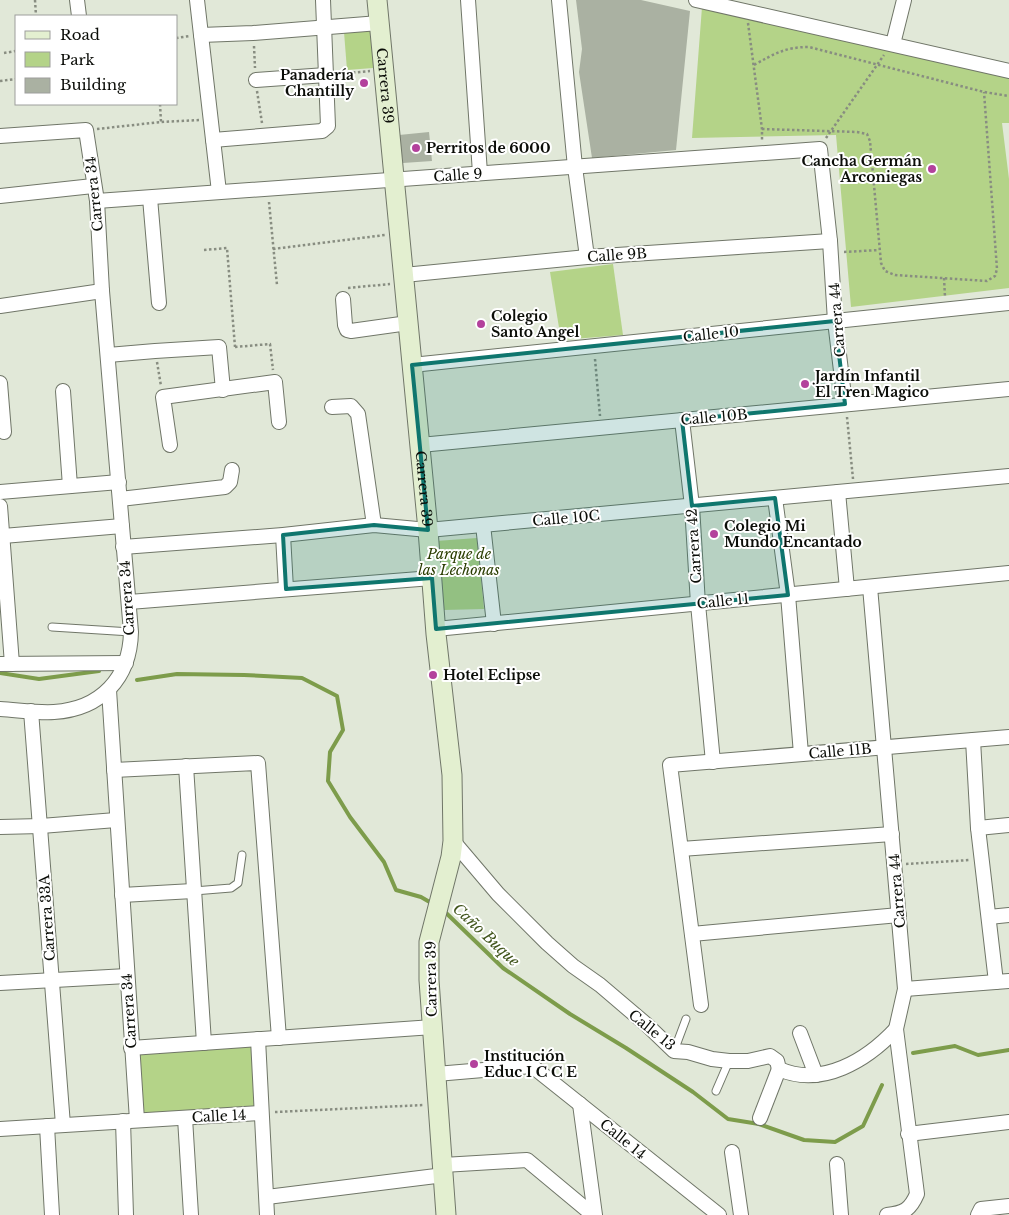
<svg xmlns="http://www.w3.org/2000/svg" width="1009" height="1215" font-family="'Libre Baskerville',serif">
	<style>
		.green { fill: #b4d388 }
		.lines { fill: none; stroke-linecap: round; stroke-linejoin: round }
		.stream { stroke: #7d9c4b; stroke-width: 4 }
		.building { fill: #aab1a2 }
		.lane-casing { stroke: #707668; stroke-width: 9 }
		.street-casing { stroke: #707668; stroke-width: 16 }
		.secondary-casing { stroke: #707668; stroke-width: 21 }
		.path { stroke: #888d81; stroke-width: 2.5; stroke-dasharray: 2.5 2.5; stroke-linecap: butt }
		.lane { stroke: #fff; stroke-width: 7 }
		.street { stroke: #fff; stroke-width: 14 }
		.secondary { stroke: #e3efd0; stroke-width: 19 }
		.marked { fill: #0f766e; fill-opacity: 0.2; stroke: #0f766e; stroke-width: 4; stroke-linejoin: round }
		.poi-dot { fill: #b3419c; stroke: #fff; stroke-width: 2 }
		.labels { text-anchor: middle; stroke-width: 4; stroke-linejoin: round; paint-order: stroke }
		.poi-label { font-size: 14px; font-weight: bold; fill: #0b0d08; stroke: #fff; text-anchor: start }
		.street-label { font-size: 14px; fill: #0b0d08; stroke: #fff }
		.park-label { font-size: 14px; font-style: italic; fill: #2a3d00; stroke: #fff }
		.water-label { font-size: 15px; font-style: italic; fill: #42561d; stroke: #fff }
	</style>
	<rect width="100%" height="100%" fill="#e1e8d8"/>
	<g class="green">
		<polygon points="702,7 1009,78 1009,123 1002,123 1009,179 1009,288 851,307 836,135 692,138"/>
		<polygon points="374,28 373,68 347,70 344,32"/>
		<polygon points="613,264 623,335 561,340 550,272"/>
		<polygon points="477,538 484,609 444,610 436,541"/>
		<polygon points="258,1039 261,1113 137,1120 131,1048"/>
	</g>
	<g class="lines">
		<g class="stream">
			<polyline points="0,673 39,679 99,671"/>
			<polyline points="137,680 177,674 244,675 302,678 337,696 343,730 330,752 328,781 350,817 384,862 396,890 421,897 433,904"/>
			<polyline points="443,910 503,968 570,1014 626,1048 693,1092 728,1119 759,1124 804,1140 835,1142 863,1126 882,1085"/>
			<polyline points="913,1053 955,1046 978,1055 1009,1050"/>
		</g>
	</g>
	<g class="building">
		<polygon points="576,0 641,0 690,11 676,150 592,158 579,72 582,49"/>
		<polygon points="429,132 432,161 403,163 399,135"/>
	</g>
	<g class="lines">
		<g class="lane-casing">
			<g id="lane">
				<polyline points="52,627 131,632"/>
				<polyline points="194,891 231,888 238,883 242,855"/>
				<polyline points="674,1051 686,1019"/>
				<polyline points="716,1091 729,1061"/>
			</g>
		</g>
		<g class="street-casing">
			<g id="street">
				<polyline points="77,0 79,16"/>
				<polyline points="197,0 219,192"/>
				<polyline points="468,0 480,173"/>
				<polyline points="559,0 575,167 587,257"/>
				<polyline points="696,0 1009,71"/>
				<polyline points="201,35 253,33 379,23"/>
				<polyline points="893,44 904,0"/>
				<polyline points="256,80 326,75"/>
				<path d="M0,136L86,130L97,201L102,291L131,632C130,678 101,709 54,712C36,713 18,710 0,709"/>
				<polyline points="213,140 322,131 328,126 323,0"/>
				<polyline points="0,196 93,186"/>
				<polyline points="150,198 159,303"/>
				<polyline points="97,201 820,149 830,241 835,321 845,404"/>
				<polyline points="404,275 587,257 830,241"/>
				<polyline points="343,299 345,325 347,330 351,331 408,323"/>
				<polyline points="0,306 102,291"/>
				<polyline points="108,355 155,351 219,347 223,390"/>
				<polyline points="412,365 1009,303"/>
				<polyline points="0,383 4,432"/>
				<polyline points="63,391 70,486"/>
				<polyline points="332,407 351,406 358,414 374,525"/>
				<polyline points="682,420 692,506 698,604 713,762"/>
				<polyline points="170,445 163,397 275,382 279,422"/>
				<polyline points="420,445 1009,389"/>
				<polyline points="0,492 119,482"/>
				<polyline points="838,492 847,589"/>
				<polyline points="775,498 788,595 801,754"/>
				<polyline points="120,499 225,487 230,482 232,470"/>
				<polyline points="0,506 12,664"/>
				<polyline points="483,525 494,624"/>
				<polyline points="283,535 286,589"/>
				<polyline points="3,536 122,526"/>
				<polyline points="123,547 283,535 374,525 428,530 1009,476"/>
				<path d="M870,587L905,989L896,1029L917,1194C910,1210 904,1213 887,1215"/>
				<polyline points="129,602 432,578"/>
				<polyline points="436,629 1009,573"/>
				<polyline points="0,664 126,663"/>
				<polyline points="109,690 137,1120"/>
				<polyline points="31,711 63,1125"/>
				<polyline points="973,740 978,828 996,982"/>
				<polyline points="186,766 204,1043"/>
				<polyline points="114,770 258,763 279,1038"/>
				<polyline points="0,827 41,826 116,820"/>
				<polyline points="978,828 1009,825"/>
				<path d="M453,841L498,894L547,943L573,966L600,985L647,1025L674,1051L688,1052L712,1059L729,1061H748L770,1056L777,1061L779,1069C822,1088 867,1060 896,1029"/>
				<polyline points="681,849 892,834"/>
				<polyline points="122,895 193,891"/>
				<polyline points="989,917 1009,915"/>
				<polyline points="692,934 899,915"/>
				<polyline points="0,983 127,976"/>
				<polyline points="905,989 1009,981"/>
				<polyline points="701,1005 670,765 1009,737"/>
				<polyline points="800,1033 816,1075"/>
				<polyline points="258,1039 267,1215"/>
				<polyline points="131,1048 433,1027"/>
				<polyline points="436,1074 532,1066 719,1215"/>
				<polyline points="580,1104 595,1215"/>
				<polyline points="185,1118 191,1215"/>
				<polyline points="760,1118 779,1069"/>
				<polyline points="123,1121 126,1215"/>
				<polyline points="47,1126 52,1215"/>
				<polyline points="0,1129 261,1113"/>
				<polyline points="908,1134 1009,1122"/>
				<polyline points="732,1152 741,1215"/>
				<polyline points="837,1164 841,1215"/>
				<polyline points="443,1165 527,1160 593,1215"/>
				<polyline points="267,1197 444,1175"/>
				<polyline points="978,1215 981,1209 1009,1206"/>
			</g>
		</g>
		<g class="secondary-casing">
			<g id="secondary">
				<path id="s1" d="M377,0L428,530L436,634L452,775L453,841L451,857L429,942V980L446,1215"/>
			</g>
		</g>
		<g class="path">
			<polyline points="35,0 36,16"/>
			<polyline points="748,23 762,129 762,142"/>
			<polyline points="176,38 190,36"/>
			<polyline points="254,46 255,68"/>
			<polyline points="4,53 16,51"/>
			<path d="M754,65C774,54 785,47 809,47L984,92L1009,96"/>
			<polyline points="338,74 370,71"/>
			<polyline points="0,81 16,79"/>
			<polyline points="257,91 262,123"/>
			<polyline points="160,104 161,122"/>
			<polyline points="97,129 161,122 199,120"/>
			<polyline points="762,129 857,132 867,134 870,141 881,263 885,271 895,275 987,281 995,276 997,269 984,92"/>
			<polyline points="826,138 884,55"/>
			<polyline points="269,202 277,285"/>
			<polyline points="273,249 385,235"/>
			<polyline points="204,250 227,248 235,347"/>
			<polyline points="844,252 879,250"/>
			<polyline points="944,278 945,297"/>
			<polyline points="348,288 390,284"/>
			<polyline points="235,347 270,344 273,370"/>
			<polyline points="595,359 600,416"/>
			<polyline points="157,362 161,386"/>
			<polyline points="847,417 853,479"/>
			<polyline points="906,864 970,860"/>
			<polyline points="275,1112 424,1105"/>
		</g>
		<use href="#lane" class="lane"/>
		<use href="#street" class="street"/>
		<use href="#secondary" class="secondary"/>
	</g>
	<path class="marked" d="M835,321L845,404L682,420L692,506L775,498L788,595L436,629L432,578L286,589L283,535L374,525L428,530L412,365Z"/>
	<g class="poi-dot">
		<circle cx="364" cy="83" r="5"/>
		<circle cx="416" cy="148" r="5"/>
		<circle cx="932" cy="169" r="5"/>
		<circle cx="481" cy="324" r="5"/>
		<circle cx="805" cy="384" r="5"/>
		<circle cx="714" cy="534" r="5"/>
		<circle cx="433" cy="675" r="5"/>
		<circle cx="474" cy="1064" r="5"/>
	</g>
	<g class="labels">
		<g class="poi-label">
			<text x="354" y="80" text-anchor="end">Panadería<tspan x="354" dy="16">Chantilly</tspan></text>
			<text x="426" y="153">Perritos de 6000</text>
			<text x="922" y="166" text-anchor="end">Cancha Germán<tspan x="922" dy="16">Arconiegas</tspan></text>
			<text x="491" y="321">Colegio<tspan x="491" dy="16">Santo Angel</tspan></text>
			<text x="815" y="381">Jardín Infantil<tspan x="815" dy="16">El Tren Magico</tspan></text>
			<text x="724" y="531">Colegio Mi<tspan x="724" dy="16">Mundo Encantado</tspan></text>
			<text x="443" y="680">Hotel Eclipse</text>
			<text x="484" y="1061">Institución<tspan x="484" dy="16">Educ I C C E</tspan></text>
		</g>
		<g class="street-label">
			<text dy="5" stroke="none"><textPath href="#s1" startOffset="86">Carrera 39</textPath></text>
			<text transform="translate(458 175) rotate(-4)" y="5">Calle 9</text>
			<text transform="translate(94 194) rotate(-96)" y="5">Carrera 34</text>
			<text transform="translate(617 255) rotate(-4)" y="5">Calle 9B</text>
			<text transform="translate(837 320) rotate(-95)" y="5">Carrera 44</text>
			<text transform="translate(711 334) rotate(-6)" y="5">Calle 10</text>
			<text transform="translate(714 417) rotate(-5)" y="5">Calle 10B</text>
			<text dy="5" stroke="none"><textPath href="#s1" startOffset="491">Carrera 39</textPath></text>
			<text transform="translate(566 518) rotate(-5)" y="5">Calle 10C</text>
			<text transform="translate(694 546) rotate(-94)" y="5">Carrera 42</text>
			<text transform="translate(127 598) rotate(-94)" y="5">Carrera 34</text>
			<text transform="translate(723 601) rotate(-6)" y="5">Calle 11</text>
			<text transform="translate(840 751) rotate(-5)" y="5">Calle 11B</text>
			<text transform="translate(897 891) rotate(-95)" y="5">Carrera 44</text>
			<text transform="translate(47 918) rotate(-94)" y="5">Carrera 33A</text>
			<text transform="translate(431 979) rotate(-91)" y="5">Carrera 39</text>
			<text transform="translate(129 1011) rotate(-94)" y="5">Carrera 34</text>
			<text transform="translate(652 1030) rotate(39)" y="5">Calle 13</text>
			<text transform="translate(219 1116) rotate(-3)" y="5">Calle 14</text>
			<text transform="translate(623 1139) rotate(39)" y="5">Calle 14</text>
		</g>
		<g class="park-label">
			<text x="459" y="559">Parque de<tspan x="459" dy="16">las Lechonas</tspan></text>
		</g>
		<g class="water-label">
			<text transform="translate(486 935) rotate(43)" y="5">Caño Buque</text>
		</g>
	</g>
	<rect x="15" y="15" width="162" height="90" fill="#ffffff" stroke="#9d9e9c"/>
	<rect x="25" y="31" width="25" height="8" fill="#e3efd0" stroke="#9d9e9c"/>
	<text x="60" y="40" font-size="15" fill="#0b0d08">Road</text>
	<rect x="25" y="52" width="25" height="15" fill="#b4d388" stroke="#9d9e9c"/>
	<text x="60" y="65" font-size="15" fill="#0b0d08">Park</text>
	<rect x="25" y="78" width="25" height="15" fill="#aab1a2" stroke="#9d9e9c"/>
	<text x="60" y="90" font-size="15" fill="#0b0d08">Building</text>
</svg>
